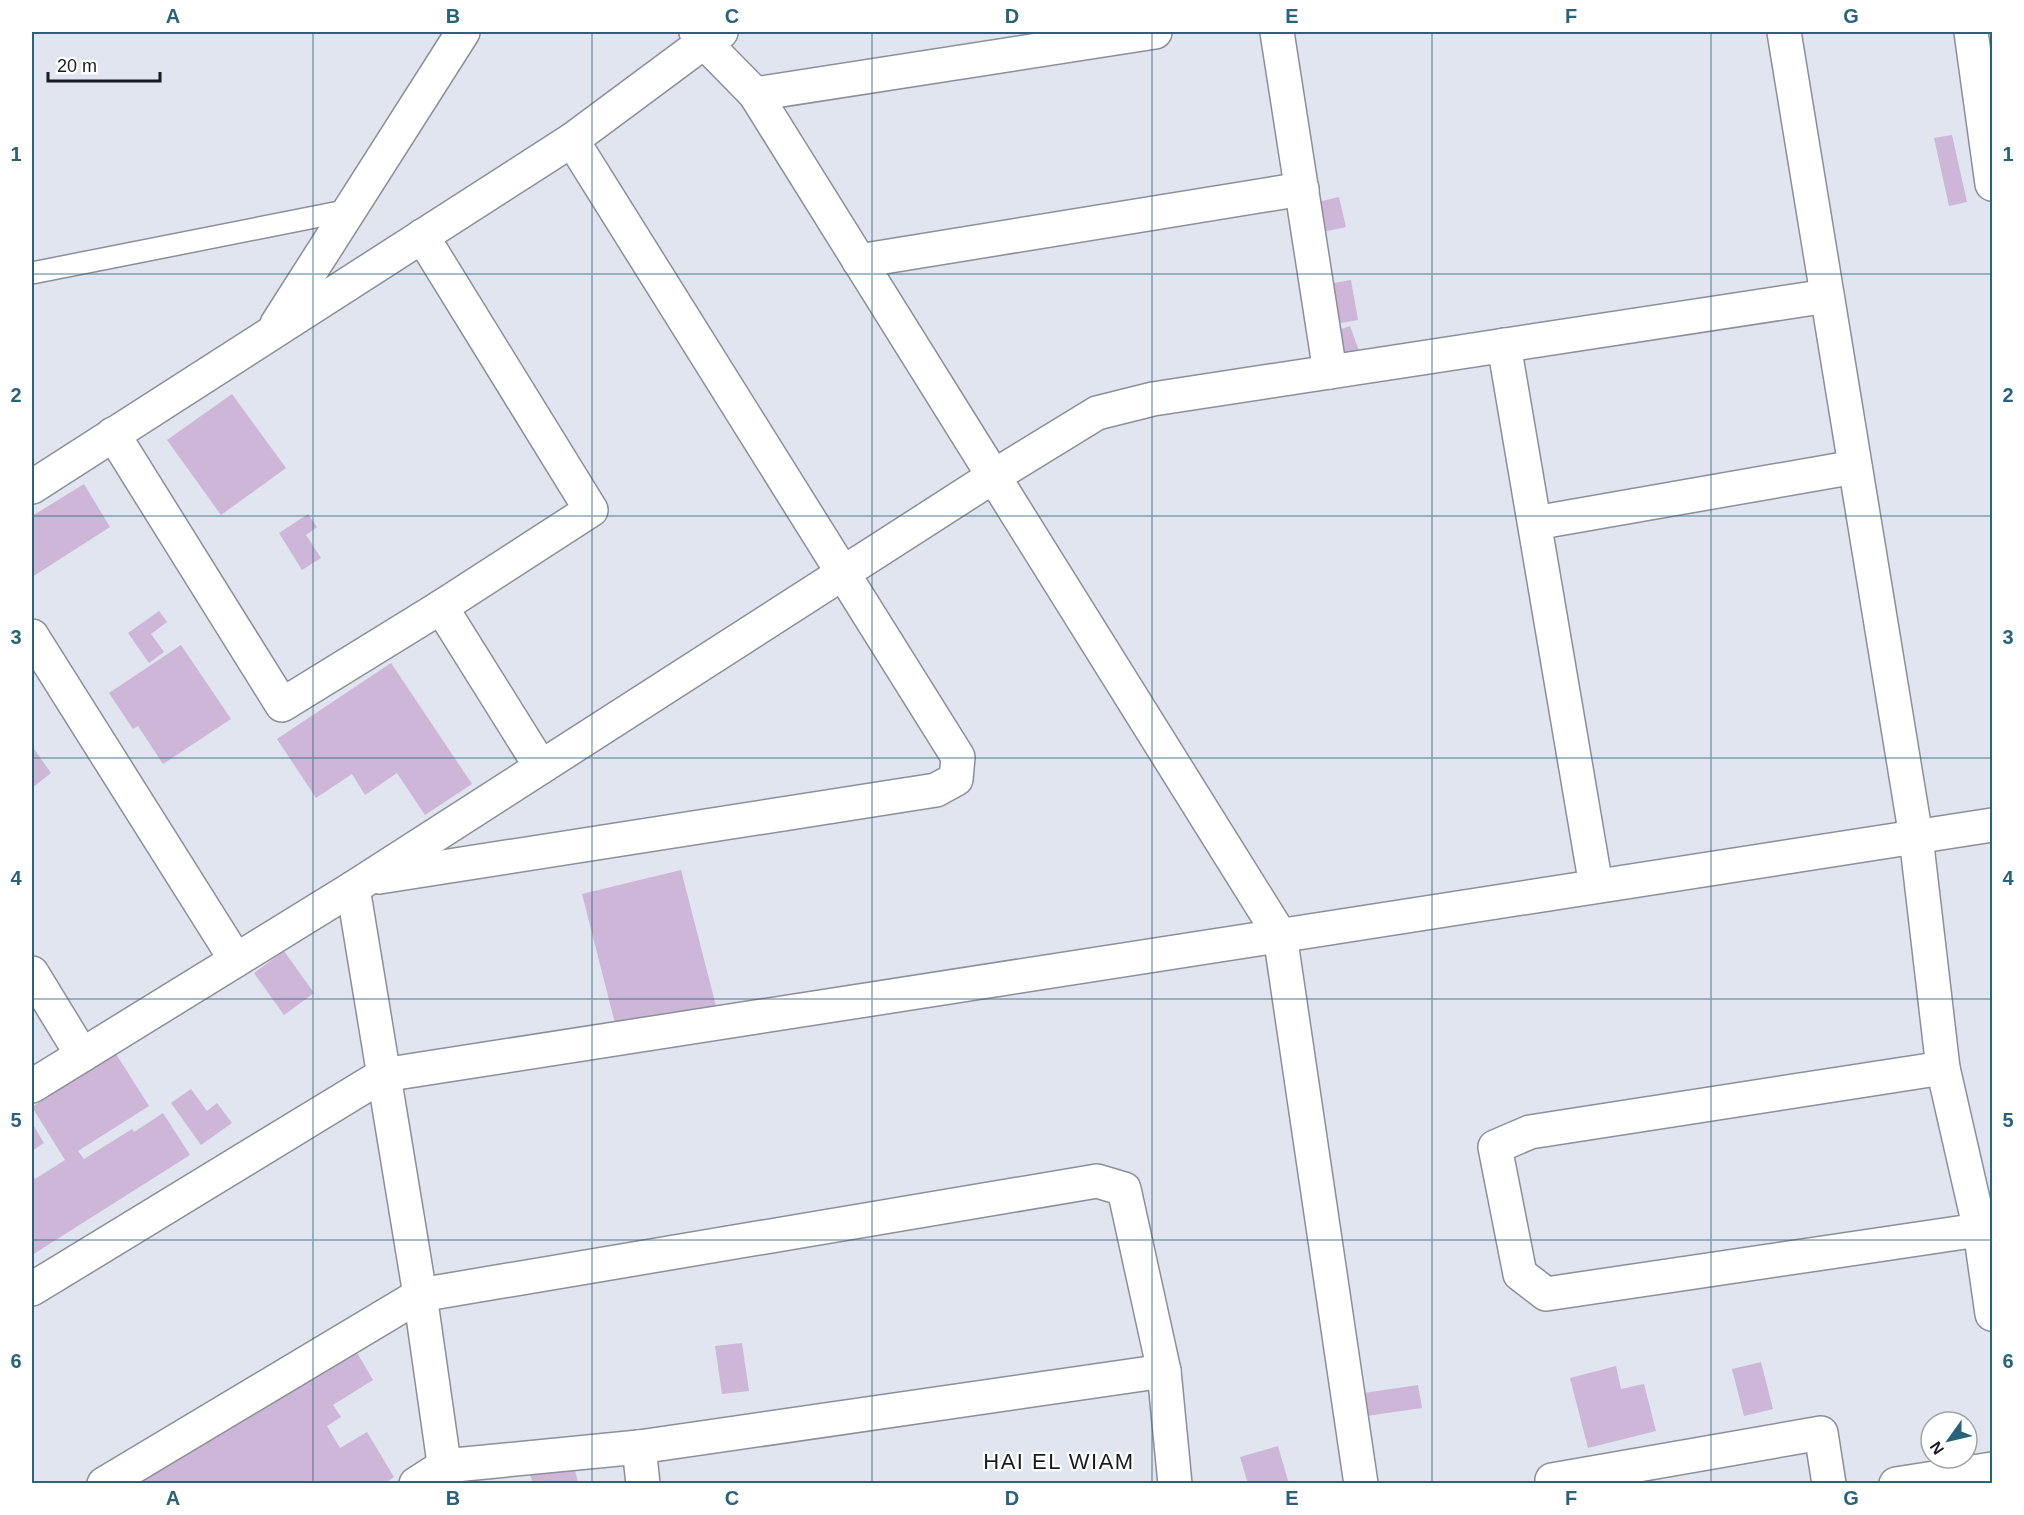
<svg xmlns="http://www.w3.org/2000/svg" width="2024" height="1515" font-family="Helvetica,sans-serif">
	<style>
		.building { fill: #cdb6d8 }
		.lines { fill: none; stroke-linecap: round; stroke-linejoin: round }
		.service-casing { stroke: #8b8f98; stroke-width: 24 }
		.minor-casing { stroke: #8b8f98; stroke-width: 36 }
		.service { stroke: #fff; stroke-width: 21 }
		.minor { stroke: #fff; stroke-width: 33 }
		.grid { fill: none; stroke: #29627b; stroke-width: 1.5; stroke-opacity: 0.55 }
		.labels { text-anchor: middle; stroke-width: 4.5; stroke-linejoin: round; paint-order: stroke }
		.quarter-label { font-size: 22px; letter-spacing: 1.5px; fill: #1a1b1f; stroke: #fff }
		.neatline { fill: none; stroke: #29627b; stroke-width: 2 }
		.grid-label { font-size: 20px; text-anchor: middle; font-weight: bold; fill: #29627b }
	</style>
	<rect width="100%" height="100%" fill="#e0e5ef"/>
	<g class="building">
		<polygon points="1952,135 1967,202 1949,206 1934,138"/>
		<polygon points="1339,197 1346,227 1294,238 1288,209"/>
		<polygon points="1351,280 1358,320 1318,327 1311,287"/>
		<polygon points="1350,326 1363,362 1321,376 1308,341"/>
		<polygon points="232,394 286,468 221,515 167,440"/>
		<polygon points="84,484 110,527 32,577 32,516"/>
		<polygon points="308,514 317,527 306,535 321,558 302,570 279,533"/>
		<polygon points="159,611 167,622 151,634 164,652 149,663 128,633"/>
		<polygon points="181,645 231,719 163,764 138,726 133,729 109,693"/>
		<polygon points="391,663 472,784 425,815 397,773 365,795 352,774 316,798 277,739"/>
		<polygon points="32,746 51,773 32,788"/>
		<polygon points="681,870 716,1006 617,1031 582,894"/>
		<polygon points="284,951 314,993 284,1015 254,973"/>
		<polygon points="116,1054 149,1106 78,1151 84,1159 132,1129 134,1132 163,1113 190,1155 32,1255 32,1173 35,1179 65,1160 32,1107"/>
		<polygon points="191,1089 207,1111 217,1103 232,1123 201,1145 171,1103"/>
		<polygon points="32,1123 44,1143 32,1151"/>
		<polygon points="349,1339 373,1380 333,1405 341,1417 327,1426 340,1448 367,1432 394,1477 384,1484 113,1484"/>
		<polygon points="742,1343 749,1391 722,1394 715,1346"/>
		<polygon points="1761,1362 1773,1409 1744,1416 1732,1369"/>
		<polygon points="1616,1366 1621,1389 1644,1384 1656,1431 1588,1448 1570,1378"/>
		<polygon points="1418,1385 1422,1408 1353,1418 1350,1395"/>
		<polygon points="1278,1446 1289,1484 1248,1484 1240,1457"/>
		<polygon points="572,1459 578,1482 533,1484 529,1470"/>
	</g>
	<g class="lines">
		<g class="service-casing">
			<polyline id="service" points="32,273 350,210"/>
		</g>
		<g class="minor-casing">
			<g id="minor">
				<polyline points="696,32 704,42 755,94 1280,935 1361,1484"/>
				<polyline points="1277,32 1330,372"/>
				<polyline points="1784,32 1916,837 1943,1068 1980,1230 1992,1314"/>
				<polyline points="1971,32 1992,184"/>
				<polyline points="755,94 1155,32"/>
				<polyline points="859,261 1302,189"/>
				<polyline points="277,324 463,32"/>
				<polyline points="1504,345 1596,886"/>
				<polyline points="113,434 282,705 441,607 591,510 422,236"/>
				<polyline points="32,487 572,140 704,42 721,32"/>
				<polyline points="1535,523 1855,467"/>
				<polyline points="441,607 541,767"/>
				<polyline points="32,636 236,960"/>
				<polyline points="379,877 936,790 956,779 958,757 572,140"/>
				<polyline points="353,888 420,1295 447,1484"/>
				<polyline points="32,973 82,1055"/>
				<polyline points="1943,1068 1530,1132 1495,1147 1520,1274 1546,1294 1992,1228"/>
				<polyline points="32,1086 353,888 994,476 1097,413 1153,399 1827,296"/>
				<polyline points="32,1289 383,1075 1992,825"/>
				<polyline points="639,1447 643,1484"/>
				<polyline points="104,1484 420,1295 1097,1181 1124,1189 1164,1371 1175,1484"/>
				<polyline points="416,1484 444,1466 639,1447 1164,1371"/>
				<polyline points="1553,1484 1552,1480 1821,1433 1829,1484"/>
				<polyline points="1896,1484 1992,1469"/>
			</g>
		</g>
		<use href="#service" class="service"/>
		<use href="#minor" class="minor"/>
	</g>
	<path class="grid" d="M313,32V1484M592,32V1484M872,32V1484M1152,32V1484M1432,32V1484M1711,32V1484M32,274H1992M32,516H1992M32,758H1992M32,999H1992M32,1240H1992"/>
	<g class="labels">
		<g class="quarter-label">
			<text x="1059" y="1469">HAI EL WIAM</text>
		</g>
	</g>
	<rect width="2024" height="1515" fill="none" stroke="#ffffff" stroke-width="66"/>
	<g transform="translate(1949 1440) rotate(236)"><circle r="28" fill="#ffffff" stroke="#a3a4a5" stroke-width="1.5"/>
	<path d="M0-4.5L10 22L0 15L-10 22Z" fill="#29627b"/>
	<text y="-9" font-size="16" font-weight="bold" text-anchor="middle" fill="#1a1b1f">N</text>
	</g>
	<path d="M48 72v9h112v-9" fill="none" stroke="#1a1b1f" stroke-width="3"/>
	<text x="57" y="72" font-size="18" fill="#1a1b1f" stroke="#ffffff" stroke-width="4.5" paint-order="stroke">20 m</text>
	<rect x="33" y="33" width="1958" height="1449" class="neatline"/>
	<g class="grid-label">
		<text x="173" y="23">A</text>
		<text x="453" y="23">B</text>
		<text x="732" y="23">C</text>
		<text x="1012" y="23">D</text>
		<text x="1292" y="23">E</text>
		<text x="1571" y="23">F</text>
		<text x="1851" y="23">G</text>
		<text x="16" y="161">1</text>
		<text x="2008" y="161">1</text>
		<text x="16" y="402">2</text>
		<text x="2008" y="402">2</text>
		<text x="16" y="644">3</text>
		<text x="2008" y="644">3</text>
		<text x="16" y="885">4</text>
		<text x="2008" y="885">4</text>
		<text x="16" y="1127">5</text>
		<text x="2008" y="1127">5</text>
		<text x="16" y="1368">6</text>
		<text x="2008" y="1368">6</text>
		<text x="173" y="1505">A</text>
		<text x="453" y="1505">B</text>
		<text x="732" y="1505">C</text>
		<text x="1012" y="1505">D</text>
		<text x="1292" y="1505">E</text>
		<text x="1571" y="1505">F</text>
		<text x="1851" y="1505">G</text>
	</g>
</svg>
